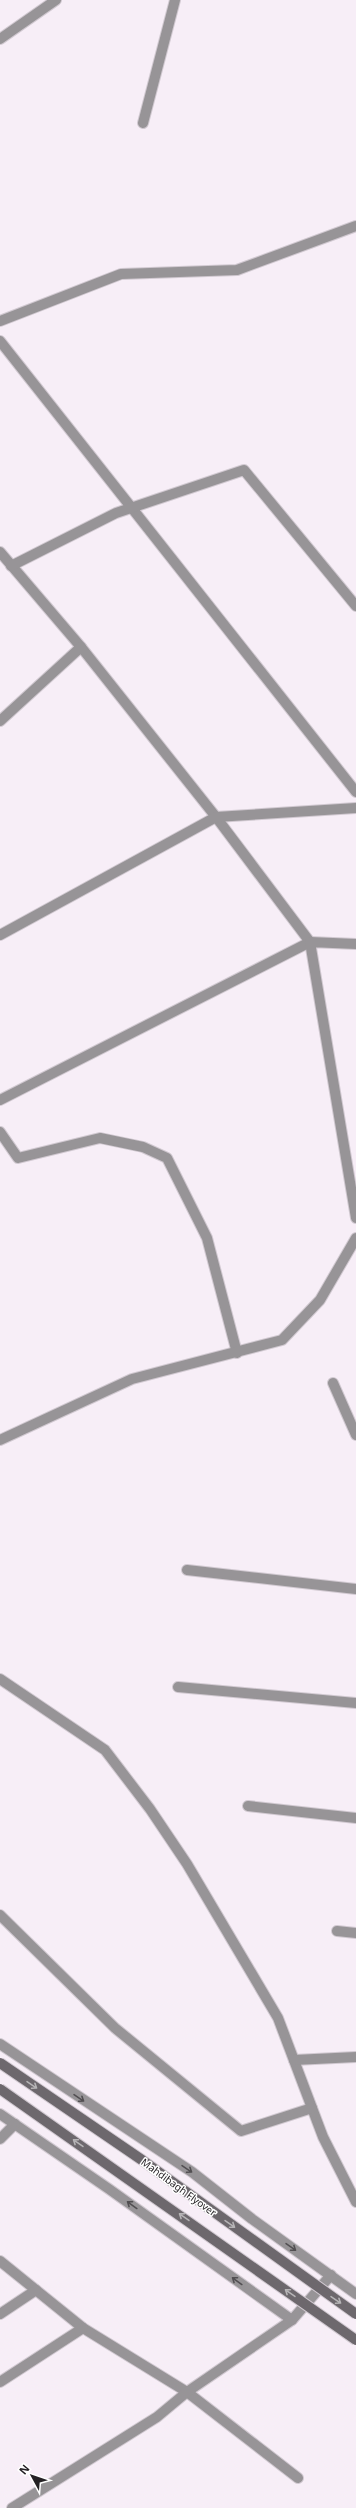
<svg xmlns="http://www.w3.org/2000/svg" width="356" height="2508" font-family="'Noto Sans',sans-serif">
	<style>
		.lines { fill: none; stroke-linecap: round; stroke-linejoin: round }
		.minor-casing { stroke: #d1c9d1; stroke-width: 12 }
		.tertiary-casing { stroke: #d1c9d1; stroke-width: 12 }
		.minor { stroke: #979497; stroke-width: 10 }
		.tertiary { stroke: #979497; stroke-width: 10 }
		.secondary-bridge-casing { stroke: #d1c9d1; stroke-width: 12; stroke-linecap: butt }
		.secondary-bridge { stroke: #6d686d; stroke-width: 10 }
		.oneway { stroke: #b6b4b6 }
		.oneway2 { stroke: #524f52 }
		.labels { text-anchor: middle; stroke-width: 3; stroke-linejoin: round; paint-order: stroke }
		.street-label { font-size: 10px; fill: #242124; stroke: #fff }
	</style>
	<rect width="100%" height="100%" fill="#f7eef7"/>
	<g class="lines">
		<g class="minor-casing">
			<g id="minor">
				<polyline points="0,39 56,0"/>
				<polyline points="143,123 175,0"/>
				<polyline points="0,321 121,274 237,270 356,226"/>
				<polyline points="0,341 356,792"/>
				<polyline points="0,552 81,647"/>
				<polyline points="11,566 116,513 244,470 356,606"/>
				<polyline points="0,721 81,647 216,817 310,942 0,1100"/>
				<polyline points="0,935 216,817 356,808"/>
				<polyline points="356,944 310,942 356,1218"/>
				<polyline points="0,1132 18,1158 100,1138 143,1147 167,1158 207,1238 237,1353"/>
				<polyline points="333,1383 356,1435"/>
				<polyline points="0,1440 132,1379 282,1340 320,1300 356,1238"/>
				<polyline points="187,1570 356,1589"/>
				<polyline points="0,1679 105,1750 150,1809 187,1864 278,2018 323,2137 356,2202"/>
				<polyline points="178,1687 356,1703"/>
				<polyline points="248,1806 356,1818"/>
				<polyline points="0,1915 115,2028 241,2131 312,2108"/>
				<polyline points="337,1931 356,1933"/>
				<polyline points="294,2060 356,2057"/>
				<polyline points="0,2114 109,2189 292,2320"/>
				<polyline points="0,2139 15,2124"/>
				<polyline points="0,2261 83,2328 187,2392 298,2478"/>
				<polyline points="0,2314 36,2290"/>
				<polyline points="0,2382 83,2328"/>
				<polyline points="12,2508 157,2417 187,2392 292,2320 331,2275"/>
			</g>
		</g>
		<g class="tertiary-casing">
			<polyline id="tertiary" points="0,2044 192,2172 252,2219 356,2294"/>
		</g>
		<use href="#minor" class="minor"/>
		<use href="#tertiary" class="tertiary"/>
		<g class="secondary-bridge-casing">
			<g id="secondary-bridge">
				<polyline points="0,2063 142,2160 356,2314"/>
				<polyline points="0,2089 356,2340"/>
			</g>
		</g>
		<use href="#secondary-bridge" class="secondary-bridge"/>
	</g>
	<defs><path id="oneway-shaft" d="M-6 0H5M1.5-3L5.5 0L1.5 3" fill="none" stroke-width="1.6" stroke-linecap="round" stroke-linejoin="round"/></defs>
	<g class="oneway">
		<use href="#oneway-shaft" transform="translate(32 2085) rotate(34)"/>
		<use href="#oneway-shaft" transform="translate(78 2143) rotate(-145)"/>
		<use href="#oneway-shaft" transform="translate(184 2217) rotate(-145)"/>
		<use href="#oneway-shaft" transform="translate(230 2224) rotate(35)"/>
		<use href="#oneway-shaft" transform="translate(290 2293) rotate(-145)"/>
		<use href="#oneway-shaft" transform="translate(336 2300) rotate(34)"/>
	</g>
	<g class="oneway2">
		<use href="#oneway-shaft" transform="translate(79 2098) rotate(34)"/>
		<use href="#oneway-shaft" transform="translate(187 2169) rotate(34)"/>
		<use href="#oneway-shaft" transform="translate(132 2205) rotate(-144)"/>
		<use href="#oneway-shaft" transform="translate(291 2247) rotate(35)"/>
		<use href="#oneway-shaft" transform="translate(237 2281) rotate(-144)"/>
	</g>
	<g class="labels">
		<g class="street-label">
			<text transform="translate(179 2187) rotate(36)" y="4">Mahdibagh Flyover</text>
		</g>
	</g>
	<g transform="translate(32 2476) rotate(310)" stroke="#ffffff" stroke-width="3" paint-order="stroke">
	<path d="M0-3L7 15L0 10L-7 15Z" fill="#242124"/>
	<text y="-6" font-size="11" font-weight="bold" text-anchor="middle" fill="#242124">N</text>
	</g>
</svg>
